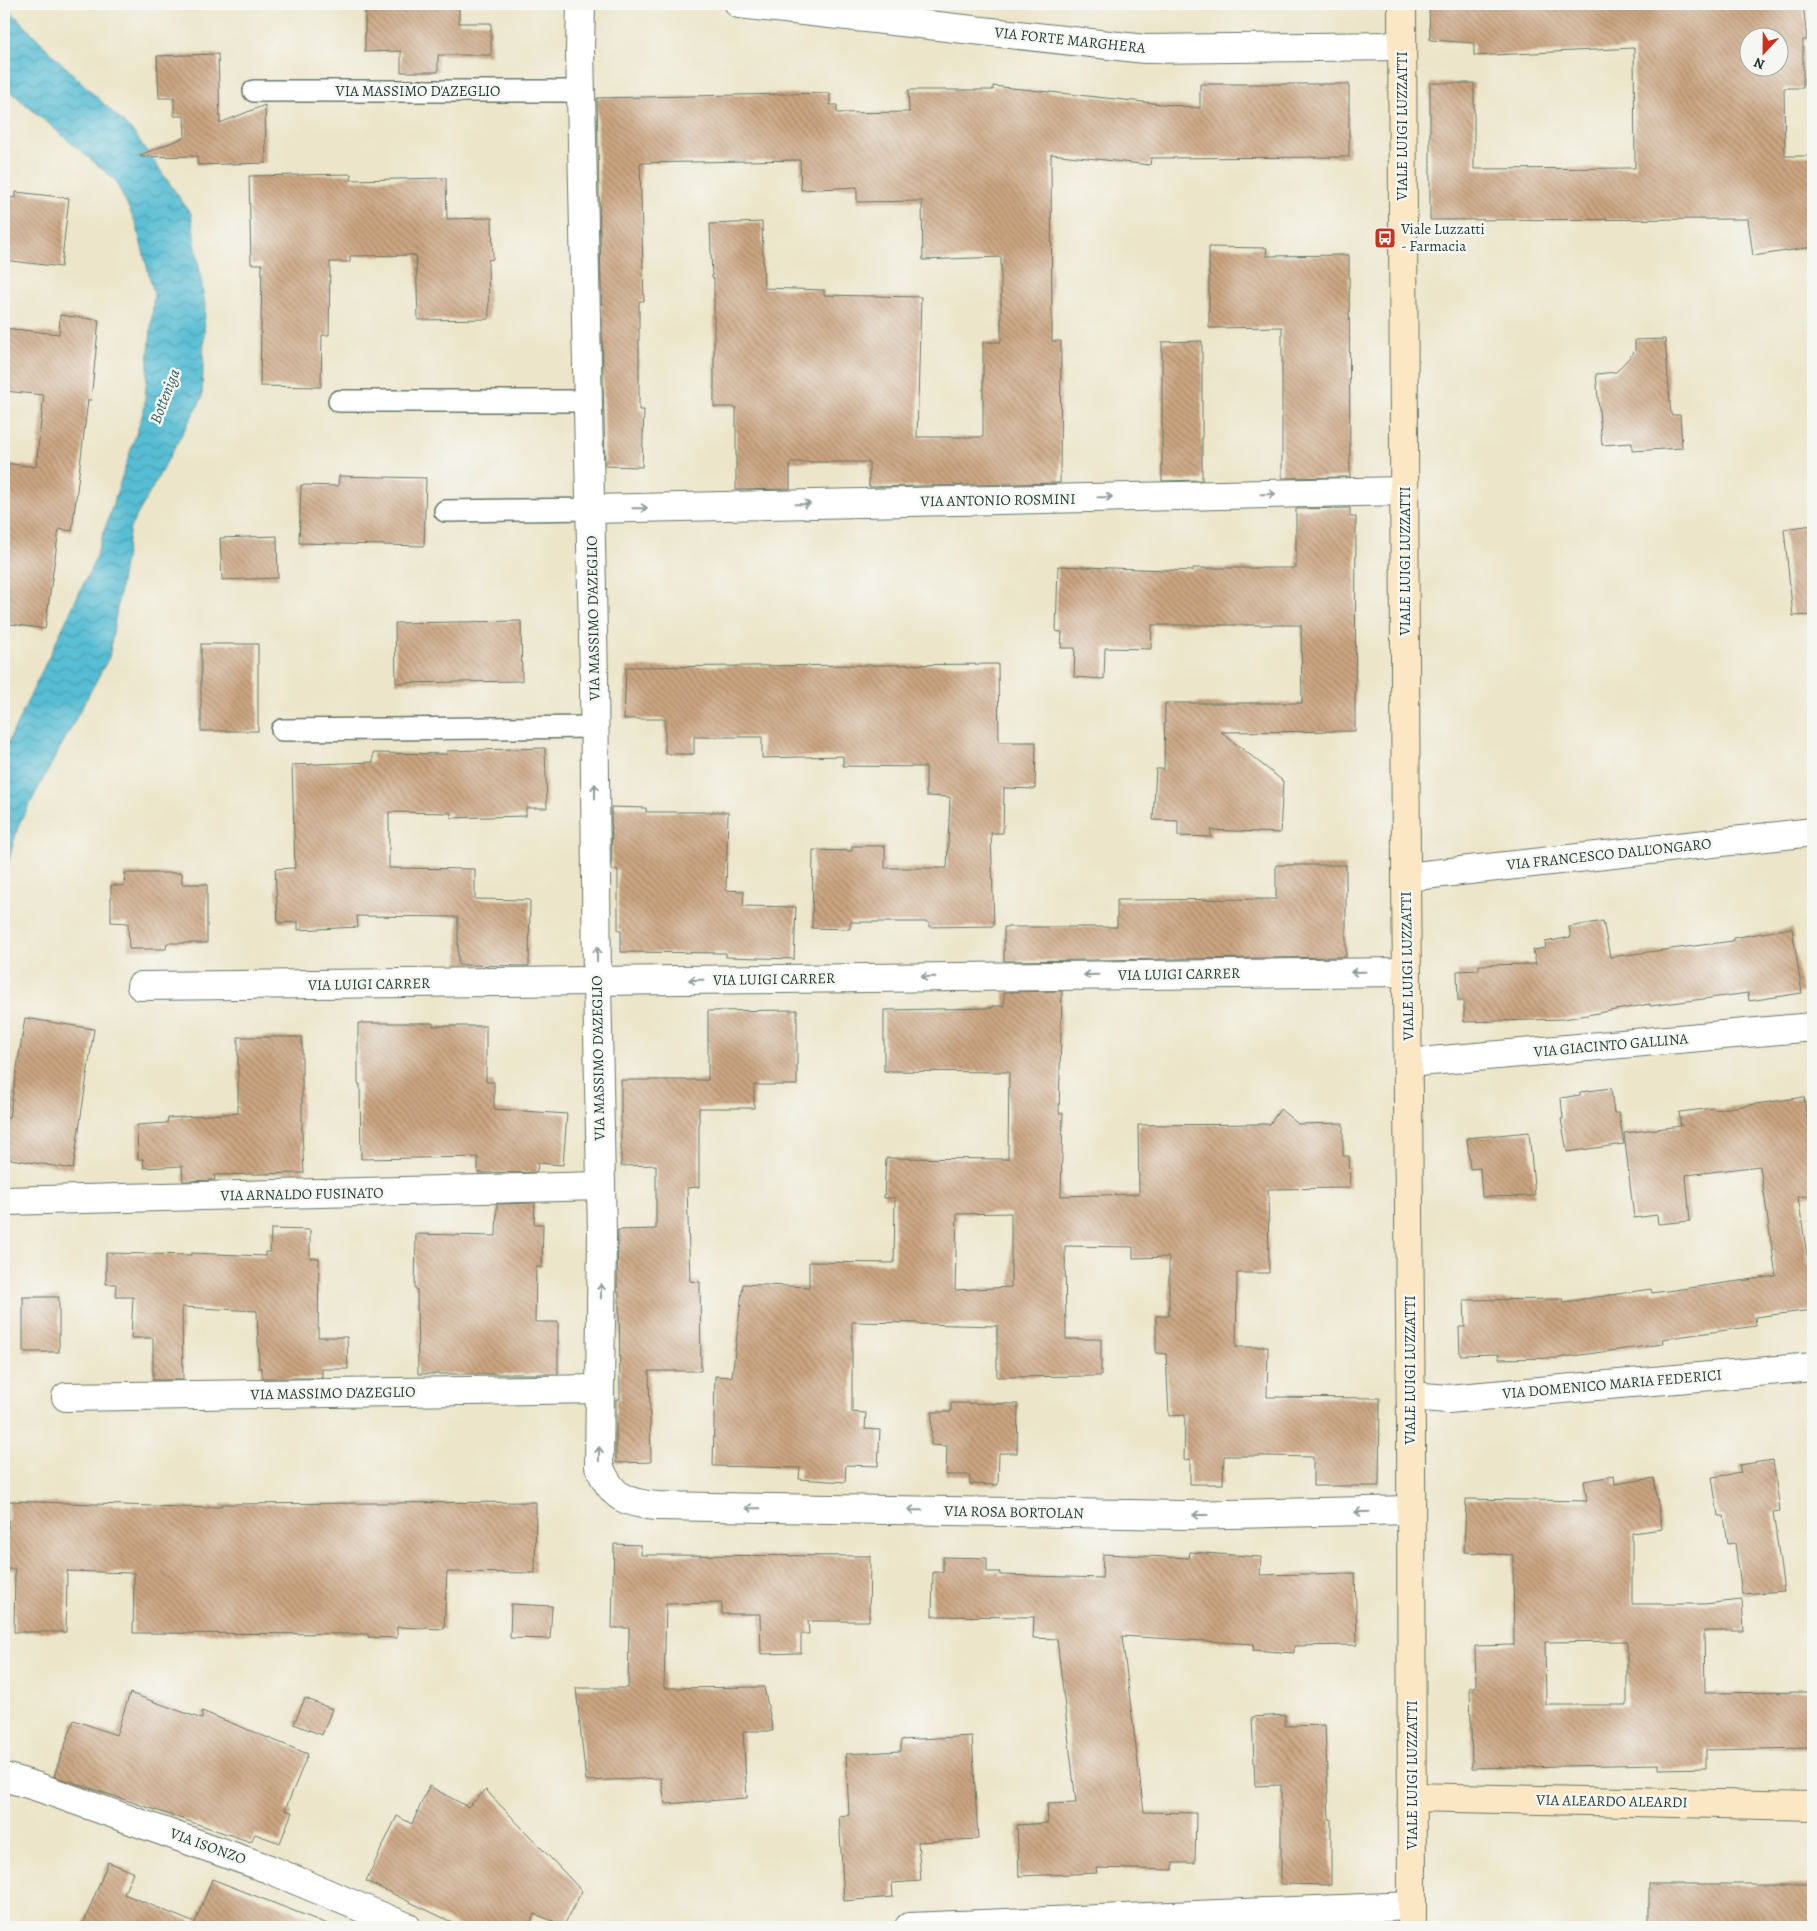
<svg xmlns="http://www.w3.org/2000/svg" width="1817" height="1931" font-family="Alegreya,serif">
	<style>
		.water { fill: url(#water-waves); stroke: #3b7d84 }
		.building { fill: url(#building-back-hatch); fill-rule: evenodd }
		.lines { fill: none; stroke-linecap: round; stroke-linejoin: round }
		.lane-casing { stroke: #677868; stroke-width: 24 }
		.street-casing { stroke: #677868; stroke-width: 30 }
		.secondary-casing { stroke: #677868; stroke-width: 30 }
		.lane { stroke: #fff; stroke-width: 21 }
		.street { stroke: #fff; stroke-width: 28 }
		.secondary { stroke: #fbe7c3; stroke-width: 28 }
		.oneway { stroke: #8f9e9a }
		.labels { text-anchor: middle; stroke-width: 5; stroke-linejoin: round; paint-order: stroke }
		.street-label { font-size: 15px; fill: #1f3d34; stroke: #f6f6f2 }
		.poi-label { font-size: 15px; fill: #1f3d34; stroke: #f6f6f2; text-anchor: start }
		.water-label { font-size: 16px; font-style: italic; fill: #2d5d5c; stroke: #f6f6f2 }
	</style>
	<defs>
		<pattern id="water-waves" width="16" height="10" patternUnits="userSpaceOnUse" patternTransform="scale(1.25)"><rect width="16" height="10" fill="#57bdd4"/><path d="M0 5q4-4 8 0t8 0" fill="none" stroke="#479bad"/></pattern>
		<pattern id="building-back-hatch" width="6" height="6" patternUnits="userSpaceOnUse" patternTransform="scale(1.25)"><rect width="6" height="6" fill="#cca682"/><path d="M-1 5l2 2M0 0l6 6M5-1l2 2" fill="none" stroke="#a5886b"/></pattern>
	</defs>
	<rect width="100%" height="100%" fill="#f6f6f2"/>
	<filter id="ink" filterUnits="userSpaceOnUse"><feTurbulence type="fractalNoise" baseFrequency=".02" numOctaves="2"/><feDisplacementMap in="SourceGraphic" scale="10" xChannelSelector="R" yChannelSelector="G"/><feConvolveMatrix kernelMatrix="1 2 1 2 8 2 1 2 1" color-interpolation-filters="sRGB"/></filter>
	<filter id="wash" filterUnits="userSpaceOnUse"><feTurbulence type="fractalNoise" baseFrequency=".0096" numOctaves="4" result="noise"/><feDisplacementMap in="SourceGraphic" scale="20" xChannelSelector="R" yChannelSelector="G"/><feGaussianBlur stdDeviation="1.12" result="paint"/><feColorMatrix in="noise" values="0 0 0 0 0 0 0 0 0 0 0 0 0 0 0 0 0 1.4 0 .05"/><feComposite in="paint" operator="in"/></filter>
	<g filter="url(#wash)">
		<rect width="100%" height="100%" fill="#ece5c9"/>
		<polygon class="water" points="4,4 50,52 134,133 191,214 205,306 202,398 130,528 109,657 18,826 4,879 4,751 94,562 144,410 154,294 136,224 115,180 4,86"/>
		<g id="blocks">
			<g class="building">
				<polygon points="365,4 459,4 459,23 491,23 491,55 438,55 438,72 401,72 401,51 365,52"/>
				<path d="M1429,4H1803L1807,40H1803V88H1784L1785,156H1813V247L1753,256L1748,219L1430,220V83H1474V169L1635,168L1634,48L1474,56V43L1430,40ZM1750,38H1780V68H1750Z"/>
				<polygon points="218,54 220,123 265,105 266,163 197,165 197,156 141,157 140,155 185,137 184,116 174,116 174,98 159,98 157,56"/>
				<polygon points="1200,84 1349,84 1349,157 1151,158 1150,165 1051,154 1052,341 1061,341 1060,483 869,487 869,462 790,462 790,489 736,490 736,407 714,407 714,278 712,278 710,224 762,222 764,288 824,290 824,295 921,297 917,437 983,437 983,342 1001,342 1001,257 923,260 922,201 857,202 857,187 801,190 800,160 640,163 644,301 639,301 639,410 644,410 642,467 605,466 597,98 830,93 830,105 837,105 837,113 909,112 908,90 993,90 993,86 1200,108"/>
				<polygon points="351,174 351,180 446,178 447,219 492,218 493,259 488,260 489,319 418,320 416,255 350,256 350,262 330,262 329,335 322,335 321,387 260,386 262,264 251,264 249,176"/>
				<polygon points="16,192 69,198 61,267 4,260 4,197 16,198"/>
				<polygon points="1209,247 1267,248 1266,256 1349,255 1350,477 1282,478 1282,327 1209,328"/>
				<polygon points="60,315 99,320 91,400 88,400 72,531 59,529 45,629 4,623 4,463 36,467 44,395 4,391 4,328 59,334"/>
				<polygon points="1665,339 1671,415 1680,415 1682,448 1632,451 1632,443 1602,445 1596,374 1616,372 1635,351 1635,340"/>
				<polygon points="1202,341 1202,480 1162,481 1162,342"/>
				<polygon points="339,476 426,478 424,546 299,543 301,485 338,486"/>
				<polygon points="1350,508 1350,517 1356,517 1355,731 1221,732 1283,781 1280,833 1211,830 1211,837 1178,836 1178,821 1153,820 1156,769 1164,769 1165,703 1302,703 1301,625 1152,625 1151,649 1105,648 1104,679 1074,677 1075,648 1061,648 1062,632 1056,631 1058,566 1193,571 1193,568 1296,568 1296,509"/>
				<polygon points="1813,525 1813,615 1793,616 1784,529"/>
				<polygon points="277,536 278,578 222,580 220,538"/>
				<polygon points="521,621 522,681 396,683 395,623"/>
				<rect x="201" y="644" width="57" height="87"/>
				<polygon points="998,664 999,742 1036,742 1035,789 1004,788 1003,833 991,833 994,926 929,927 929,922 850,922 850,929 812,928 813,850 852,851 852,846 885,846 885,868 947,868 950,797 926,796 926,767 843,766 843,756 762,758 762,737 694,737 694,754 665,754 665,719 624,719 626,667"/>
				<polygon points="545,748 547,808 526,808 526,816 451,818 451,813 389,812 389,868 475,869 475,899 530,900 529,966 458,965 458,917 357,916 358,927 298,930 298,922 278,923 275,869 295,868 292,765 373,762 373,753 447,754 447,751"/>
				<polygon points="611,807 646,808 646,812 728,812 726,890 744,891 743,906 796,907 794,959 726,957 726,953 621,952 621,930 618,930 618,870 612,870"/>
				<polygon points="1276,865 1346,865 1346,957 1004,961 1004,927 1117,927 1117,900 1276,899"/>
				<polygon points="125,873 182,873 182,884 207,884 207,943 167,943 166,949 129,949 128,923 111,922 111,885 124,886"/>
				<polygon points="1603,921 1610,957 1733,941 1733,938 1792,928 1802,993 1749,1001 1748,993 1650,1006 1650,1004 1564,1019 1464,1022 1464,1001 1458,1001 1457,971 1479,970 1479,965 1536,964 1533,950 1546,948 1545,942 1571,937 1569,927"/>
				<path d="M1062,991L1059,1113H1063L1061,1196L1139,1194L1138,1125L1270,1124L1280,1109L1298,1124L1343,1123V1156H1349L1350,1188L1268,1189L1269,1273H1237L1236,1347H1268L1267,1397L1380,1398L1379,1486H1313V1457L1268,1456H1224L1223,1484H1190V1459L1184,1460L1185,1415L1169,1416L1166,1354L1156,1353V1316H1169V1257L1133,1258V1247L1065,1246L1066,1339H1101V1376L997,1377V1326L919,1324V1323L852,1322V1412L866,1413L865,1429L880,1430L878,1466L846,1465L845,1482L799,1479L800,1468L713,1466L715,1376L732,1377L743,1284L809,1287V1262L894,1263L895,1198H884L886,1158L1008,1159L1009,1072L884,1071V1010L992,1008V1006H1004V992ZM1011,1213V1287L955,1290L957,1214Z"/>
				<polygon points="797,1010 797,1085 754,1085 754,1108 699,1108 699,1187 687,1188 690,1281 700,1282 701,1371 649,1371 651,1462 616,1463 616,1399 620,1399 619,1292 617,1292 618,1230 656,1229 656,1165 621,1166 621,1080 708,1080 708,1011"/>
				<polygon points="25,1018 94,1029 73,1169 4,1158 4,1118 9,1118"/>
				<polygon points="358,1023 433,1023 433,1026 486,1026 486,1082 494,1082 494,1109 567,1114 563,1165 538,1163 537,1172 478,1173 478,1157 361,1159 360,1084 358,1084"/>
				<polygon points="238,1037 302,1037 302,1132 304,1173 214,1175 215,1180 183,1181 182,1166 144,1168 143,1159 138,1159 137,1125 167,1123 168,1118 238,1113"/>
				<polygon points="1611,1088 1614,1113 1619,1113 1624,1144 1567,1152 1561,1119 1563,1119 1561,1098 1580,1095 1580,1092"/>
				<polygon points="1804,1097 1813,1155 1813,1195 1798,1197 1809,1268 1813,1268 1813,1310 1755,1317 1756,1326 1662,1339 1663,1344 1557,1358 1499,1359 1499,1354 1460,1355 1459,1327 1465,1327 1464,1300 1563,1299 1564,1302 1651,1289 1652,1293 1776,1276 1760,1166 1686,1175 1690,1221 1658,1224 1657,1215 1634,1218 1624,1133 1681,1126 1679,1112 1714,1108 1715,1110"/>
				<polygon points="1529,1132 1535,1196 1482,1197 1480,1168 1470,1169 1467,1138"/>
				<polygon points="535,1203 534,1224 543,1224 542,1267 536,1267 535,1322 558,1322 558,1374 418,1374 417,1289 415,1289 416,1234 496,1236 497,1204"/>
				<polygon points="271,1229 310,1230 310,1258 319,1258 318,1337 347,1337 348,1369 322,1369 322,1378 262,1378 262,1368 259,1368 257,1311 182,1307 183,1380 153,1380 153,1338 131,1338 133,1297 116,1297 116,1284 106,1284 106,1253 191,1255 191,1253 265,1256 265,1252 270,1252"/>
				<rect x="23" y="1297" width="36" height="55"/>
				<polygon points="951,1403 1018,1404 1017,1453 999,1453 998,1485 970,1484 970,1475 946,1475 947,1446 931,1445 932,1412 951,1412"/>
				<polygon points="1773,1460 1780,1511 1773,1512 1784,1591 1742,1594 1735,1543 1728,1544 1724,1516 1718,1516 1712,1477 1741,1473 1739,1465"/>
				<path d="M1614,1476L1615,1484L1654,1478L1662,1529L1632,1533V1604H1704L1742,1600L1744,1631H1704L1705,1693L1811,1692V1748L1706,1750V1768L1659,1769V1764L1472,1768L1470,1687H1476L1475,1646L1514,1645L1513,1555L1464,1552L1466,1499L1587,1501L1584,1481ZM1627,1641V1705H1546L1545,1642Z"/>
				<polygon points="9,1501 209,1508 209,1507 221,1507 221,1504 536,1502 535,1573 447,1572 444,1629 397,1627 397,1638 368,1637 368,1634 133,1633 134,1573 67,1571 66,1632 14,1632 15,1569 4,1569 4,1528 8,1528"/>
				<polygon points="614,1544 641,1545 641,1555 870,1556 869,1621 808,1621 809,1634 801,1634 801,1653 761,1654 760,1614 722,1614 722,1603 666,1604 664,1688 764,1687 773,1731 743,1731 747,1798 665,1804 661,1778 586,1781 576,1688 628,1688 629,1628 612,1628"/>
				<polygon points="1190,1552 1261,1557 1260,1575 1355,1573 1357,1645 1294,1646 1294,1653 1253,1650 1254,1644 1122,1636 1144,1812 1196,1813 1195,1863 1173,1863 1173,1870 1096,1868 1097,1873 1019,1876 1017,1825 1048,1823 1047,1804 1076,1803 1057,1639 1033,1638 1034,1617 932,1616 933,1572 943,1572 943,1557 987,1558 987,1572 1000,1572 1000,1575 1102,1578 1103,1554 1189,1558"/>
				<polygon points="511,1604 552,1606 550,1639 510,1638"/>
				<polygon points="130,1693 202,1719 202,1711 308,1754 285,1810 292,1812 280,1843 255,1834 251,1842 54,1776 74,1720 116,1735"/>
				<polygon points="305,1698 332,1709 322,1735 294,1724"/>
				<polygon points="1285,1715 1285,1726 1325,1725 1329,1819 1331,1819 1331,1885 1281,1884 1281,1785 1255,1786 1252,1717"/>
				<polygon points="972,1736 978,1839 918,1842 921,1881 892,1883 893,1897 844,1901 839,1816 849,1815 846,1754 901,1751 901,1740"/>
				<polygon points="429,1786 468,1807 486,1790 582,1891 564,1925 534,1914 529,1927 462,1927 366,1881 397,1816 412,1824"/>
				<polygon points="108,1862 133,1872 124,1894 195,1923 212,1879 330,1925 330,1927 82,1927"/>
				<rect x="1649" y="1884" width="164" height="43"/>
			</g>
		</g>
	</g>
	<g filter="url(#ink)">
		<use href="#blocks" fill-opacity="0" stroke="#677868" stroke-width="1"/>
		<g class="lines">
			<g class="lane-casing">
				<g id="lane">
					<polyline points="254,91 581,91"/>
					<polyline points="339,401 589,401"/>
					<polyline points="445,511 591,509"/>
					<polyline points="282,730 595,727"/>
				</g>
			</g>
			<g class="street-casing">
				<g id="street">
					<path d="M581,4L580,50L594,679L597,981L602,1235L599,1466C612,1497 624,1503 657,1506L1183,1515L1411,1510"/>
					<polyline points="739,4 1145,49 1402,46"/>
					<polyline points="591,509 1404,491"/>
					<polyline points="1406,877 1813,832"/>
					<polyline points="141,986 1407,972"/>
					<polyline points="1408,1063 1813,1027"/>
					<polyline points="4,1201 601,1186"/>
					<polyline points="1411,1396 1448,1399 1813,1367"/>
					<polyline points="66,1397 600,1389"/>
					<polyline points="4,1777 35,1786 269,1869 407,1927"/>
					<polyline points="909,1927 1412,1906"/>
				</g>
			</g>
			<g class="secondary-casing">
				<g id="secondary">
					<polyline points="1402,4 1406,877 1411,1431 1412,1927"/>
					<polyline points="1412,1797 1813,1806"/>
				</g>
			</g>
			<use href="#lane" class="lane"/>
			<use href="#street" class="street"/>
			<use href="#secondary" class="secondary"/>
		</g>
		<defs><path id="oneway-shaft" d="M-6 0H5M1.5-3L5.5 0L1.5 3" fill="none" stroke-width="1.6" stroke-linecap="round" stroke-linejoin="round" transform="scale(1.25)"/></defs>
		<g class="oneway">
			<use href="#oneway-shaft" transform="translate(1268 494) rotate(-1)"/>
			<use href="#oneway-shaft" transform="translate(1105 497) rotate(-1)"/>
			<use href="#oneway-shaft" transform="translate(803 504) rotate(-1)"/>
			<use href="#oneway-shaft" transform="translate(640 508) rotate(-1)"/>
			<use href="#oneway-shaft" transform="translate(595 791) rotate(-90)"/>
			<use href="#oneway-shaft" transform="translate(597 954) rotate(-90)"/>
			<use href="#oneway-shaft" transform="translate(1358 972) rotate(179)"/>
			<use href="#oneway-shaft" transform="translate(1091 975) rotate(179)"/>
			<use href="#oneway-shaft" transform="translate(928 977) rotate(179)"/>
			<use href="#oneway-shaft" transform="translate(696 980) rotate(179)"/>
			<use href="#oneway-shaft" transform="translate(601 1291) rotate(-89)"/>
			<use href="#oneway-shaft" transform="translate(599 1454) rotate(-89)"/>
			<use href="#oneway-shaft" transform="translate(753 1508) rotate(-179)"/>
			<use href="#oneway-shaft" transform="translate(915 1510) rotate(-179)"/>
			<use href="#oneway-shaft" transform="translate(1362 1512) rotate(178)"/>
			<use href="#oneway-shaft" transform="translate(1200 1515) rotate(180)"/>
		</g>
	</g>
	<defs>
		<g id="bus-square" transform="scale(1.125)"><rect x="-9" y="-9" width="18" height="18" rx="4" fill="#c8321e" stroke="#f6f6f2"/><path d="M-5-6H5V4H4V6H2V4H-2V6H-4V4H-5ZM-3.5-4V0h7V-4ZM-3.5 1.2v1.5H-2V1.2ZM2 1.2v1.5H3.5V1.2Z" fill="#fff"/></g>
	</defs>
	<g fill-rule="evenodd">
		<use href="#bus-square" x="1385" y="238"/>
	</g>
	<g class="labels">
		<g class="street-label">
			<text transform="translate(1070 40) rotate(6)" y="5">VIA FORTE MARGHERA</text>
			<text x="418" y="96">VIA MASSIMO D'AZEGLIO</text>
			<text transform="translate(1402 126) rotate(-90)" y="5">VIALE LUIGI LUZZATTI</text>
			<text transform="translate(998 500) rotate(-1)" y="5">VIA ANTONIO ROSMINI</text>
			<text transform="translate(1405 561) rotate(-90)" y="5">VIALE LUIGI LUZZATTI</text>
			<text transform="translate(593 618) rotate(-91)" y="5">VIA MASSIMO D'AZEGLIO</text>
			<text transform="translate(1609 854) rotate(-6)" y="5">VIA FRANCESCO DALL'ONGARO</text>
			<text transform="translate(1407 966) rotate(-91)" y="5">VIALE LUIGI LUZZATTI</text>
			<text transform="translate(1179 974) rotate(-1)" y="5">VIA LUIGI CARRER</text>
			<text transform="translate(774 979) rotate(-1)" y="5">VIA LUIGI CARRER</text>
			<text transform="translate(369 984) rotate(-1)" y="5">VIA LUIGI CARRER</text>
			<text transform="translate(1611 1045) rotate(-5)" y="5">VIA GIACINTO GALLINA</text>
			<text transform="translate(598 1058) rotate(-91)" y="5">VIA MASSIMO D'AZEGLIO</text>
			<text transform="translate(302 1194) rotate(-1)" y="5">VIA ARNALDO FUSINATO</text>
			<text transform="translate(1410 1370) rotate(-90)" y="5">VIALE LUIGI LUZZATTI</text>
			<text transform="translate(1612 1384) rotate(-5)" y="5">VIA DOMENICO MARIA FEDERICI</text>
			<text transform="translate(333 1393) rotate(-1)" y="5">VIA MASSIMO D'AZEGLIO</text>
			<text transform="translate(1014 1512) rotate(1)" y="5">VIA ROSA BORTOLAN</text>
			<text transform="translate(1412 1775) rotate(-90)" y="5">VIALE LUIGI LUZZATTI</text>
			<text transform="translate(1612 1801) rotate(1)" y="5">VIA ALEARDO ALEARDI</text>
			<text transform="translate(208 1846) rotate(20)" y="5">VIA ISONZO</text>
		</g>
		<g class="poi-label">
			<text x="1401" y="234">Viale Luzzatti<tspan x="1401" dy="17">- Farmacia</tspan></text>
		</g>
		<g class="water-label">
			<text transform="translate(164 396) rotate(-69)" y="6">Botteniga</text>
		</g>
	</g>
	<rect width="1817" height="1931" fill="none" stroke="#f6f6f2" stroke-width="20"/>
	<g transform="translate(1764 52) rotate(202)"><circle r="24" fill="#f6f6f2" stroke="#a0aca6"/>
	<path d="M0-4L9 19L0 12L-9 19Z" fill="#c8321e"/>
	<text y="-8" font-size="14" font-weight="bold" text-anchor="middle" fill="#1f3d34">N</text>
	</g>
</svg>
